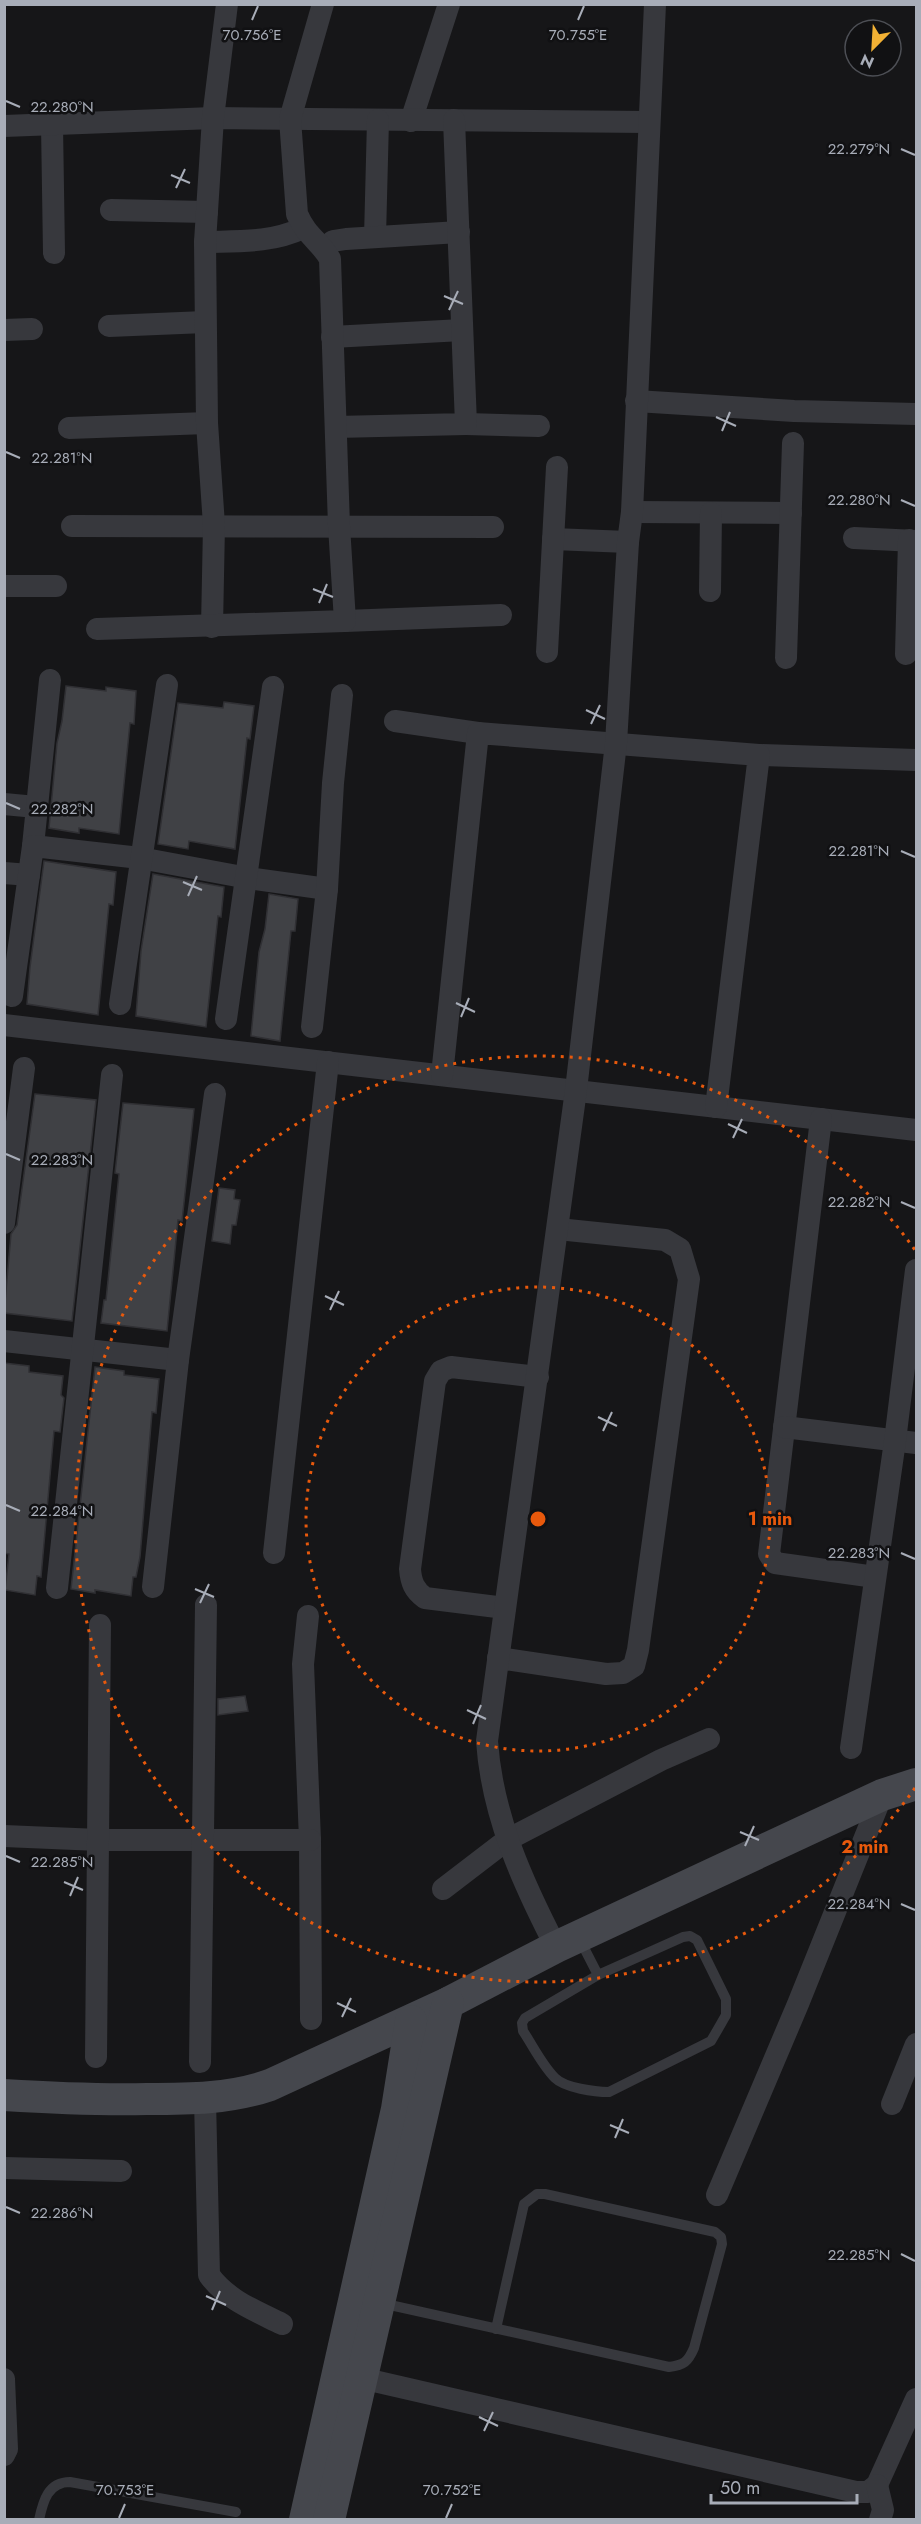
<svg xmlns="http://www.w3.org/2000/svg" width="921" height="2524" font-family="Jost,sans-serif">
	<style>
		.building { fill: #404145; stroke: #303034; stroke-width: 1.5 }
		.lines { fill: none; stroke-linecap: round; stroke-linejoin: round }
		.lane { stroke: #37383d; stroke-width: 10 }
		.street { stroke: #37383d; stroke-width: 22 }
		.secondary { stroke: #45474d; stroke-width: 32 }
		.ticks { fill: none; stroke: #a8adb8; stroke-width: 2 }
		.ring { fill: none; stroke: #e8590c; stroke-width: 3; stroke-dasharray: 3 6 }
		.ticks-label { font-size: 15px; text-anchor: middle; fill: #a8adb8; stroke: #111113; stroke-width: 5; stroke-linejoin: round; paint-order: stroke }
		.centre { fill: #e8590c; stroke: #111113; stroke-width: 3 }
		.ring-label { font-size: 18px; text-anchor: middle; font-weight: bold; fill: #e8590c; stroke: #111113; stroke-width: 5; stroke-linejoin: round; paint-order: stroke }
	</style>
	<rect width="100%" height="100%" fill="#161618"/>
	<g class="building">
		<polygon points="66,686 106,691 106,687 136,691 134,724 130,723 119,834 79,828 79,833 49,828 57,743 62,721"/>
		<polygon points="224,702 254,706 250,739 247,738 235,849 189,841 188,849 158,844 178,703 223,708"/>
		<polygon points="44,861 116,872 113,905 109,904 98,1015 27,1004 30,967"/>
		<polygon points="153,874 224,887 221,917 218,916 206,1027 136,1016 141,951"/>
		<polygon points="269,894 298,899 295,931 291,931 280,1041 251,1036 259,952 265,929"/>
		<polygon points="35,1094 96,1100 72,1321 4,1313 11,1234 17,1225"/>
		<polygon points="123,1103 194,1109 182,1221 178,1220 167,1331 101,1323 104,1300 106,1300 119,1174 115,1173"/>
		<polygon points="219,1188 235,1190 234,1199 240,1200 236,1225 232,1225 230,1244 212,1241"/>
		<polygon points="4,1363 29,1366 29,1372 63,1376 61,1395 64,1398 60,1432 54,1431 41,1577 37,1576 35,1595 5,1590 9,1554 4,1553"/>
		<polygon points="95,1367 124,1371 124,1375 159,1379 156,1413 152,1412 140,1557 136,1577 133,1577 131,1596 95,1590 95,1593 71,1589"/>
		<polygon points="245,1696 248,1711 218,1715 218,1699"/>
	</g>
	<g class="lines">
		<g class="lane">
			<path d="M579,1938L598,1975L683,1937L690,1936L697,1940L726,1999V2015L718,2029L711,2041L609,2092C595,2092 565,2088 555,2078C542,2065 533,2046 523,2031L522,2023L525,2018L598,1975"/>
			<path d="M381,2303L669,2367C684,2365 688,2362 694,2348L722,2244L721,2237L715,2232L545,2194H537L524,2204L496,2329"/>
			<path d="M39,2520C43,2501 48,2482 70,2482L236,2512"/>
		</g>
		<g class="street">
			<polyline points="411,121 449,4"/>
			<polyline points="52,125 54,253"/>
			<polyline points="4,126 213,118 648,122"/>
			<polyline points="111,210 207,212"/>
			<polyline points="375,237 378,120"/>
			<path d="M205,242C240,241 271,243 303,228"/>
			<polyline points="324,249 333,241 346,239 459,232"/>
			<polyline points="109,326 205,322"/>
			<polyline points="4,330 32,329"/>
			<polyline points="332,337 462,330"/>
			<polyline points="636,401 794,411 916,414"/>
			<polyline points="466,424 539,426"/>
			<polyline points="336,427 466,424 454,120"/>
			<polyline points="69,428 207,423"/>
			<polyline points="632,512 791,513"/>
			<polyline points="72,526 493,527"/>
			<polyline points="854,538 916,541"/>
			<polyline points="553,539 628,542"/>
			<polyline points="4,586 56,586"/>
			<polyline points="710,591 711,513"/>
			<polyline points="345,621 501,615"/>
			<polyline points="212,627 214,525 207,423 205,242 213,118 227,4"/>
			<path d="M97,629L345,621L339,526L330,259C319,240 307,237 297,214L290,119L323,4"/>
			<polyline points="547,652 557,467"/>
			<polyline points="906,654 909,540"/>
			<polyline points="786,658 793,443"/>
			<polyline points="395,721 478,733"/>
			<polyline points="759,755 916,760"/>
			<polyline points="4,804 36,807"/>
			<polyline points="33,846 50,680"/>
			<polyline points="4,873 29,875"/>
			<polyline points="12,996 33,846 140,858 248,878 327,889"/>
			<polyline points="120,1004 167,685"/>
			<polyline points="226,1019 273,687"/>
			<polyline points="4,1025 916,1130"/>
			<polyline points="312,1027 327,889 333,783 342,695"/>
			<polyline points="442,1075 478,733 759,755 716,1107"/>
			<polyline points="821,1119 769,1554 775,1563 875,1577"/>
			<polyline points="4,1223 24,1068"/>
			<polyline points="4,1341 178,1360"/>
			<polyline points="784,1427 916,1443"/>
			<polyline points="274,1553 328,1062"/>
			<polyline points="153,1587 178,1360 215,1094"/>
			<polyline points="57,1588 112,1075"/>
			<path d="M505,1608L425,1598C414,1590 411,1582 410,1569L435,1381L441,1371L451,1367L538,1377"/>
			<polyline points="308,1616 303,1664 310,1840 311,2019"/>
			<polyline points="498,1658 606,1674 623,1673 634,1666 638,1650 689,1279 680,1249 665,1240 558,1229"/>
			<polyline points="851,1748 895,1441 916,1270"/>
			<polyline points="4,1836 99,1840 310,1840"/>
			<polyline points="443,1889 507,1840 661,1760 709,1739"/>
			<path d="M556,1947C522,1881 492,1815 487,1741L576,1090L616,743L628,542L632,512L655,4"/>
			<polyline points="96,2057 100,1625"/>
			<polyline points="200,2062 206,1605"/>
			<path d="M205,2099L209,2275C227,2300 254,2310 282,2324"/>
			<polyline points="892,2104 916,2044"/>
			<polyline points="4,2168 121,2171"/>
			<polyline points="717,2195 798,2004 882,1795"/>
			<polyline points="361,2378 856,2492 868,2492 877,2485 916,2399"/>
			<polyline points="4,2379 7,2449 4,2455"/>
			<polyline points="877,2485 883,2510 880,2520"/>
		</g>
		<g class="secondary">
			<path d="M4,2095C52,2098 99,2100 147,2099C189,2099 229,2099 270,2085L448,2003L556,1947L882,1795L916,1784"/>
			<polyline points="305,2520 397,2109 411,2021"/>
			<polyline points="329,2520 448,2003"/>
		</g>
	</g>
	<path class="ticks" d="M252,20L258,6M578,20L584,6M6,101L20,107M901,149L915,155M171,175L190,183M176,188L185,169M444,296L463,304M449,310L458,291M716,417L736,426M722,431L730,412M6,452L20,458M901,500L915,506M313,589L333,597M319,603L327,584M586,710L605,719M591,724L600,705M6,803L20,809M901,851L915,857M183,882L202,890M188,896L197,876M456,1003L475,1012M461,1017L469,998M728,1124L747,1133M733,1138L742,1119M6,1154L20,1160M901,1202L915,1208M325,1296L344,1305M330,1310L339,1291M598,1417L617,1426M603,1431L612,1412M6,1505L20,1511M901,1553L915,1559M195,1589L214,1597M200,1603L209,1584M467,1710L486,1719M473,1724L481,1705M740,1832L759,1840M745,1846L754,1826M6,1856L20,1862M64,1882L83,1890M70,1896L78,1877M901,1904L915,1910M337,2003L356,2012M342,2017L351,1998M610,2125L629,2133M615,2138L623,2119M6,2207L20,2213M901,2254L915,2261M206,2296L226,2305M212,2310L220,2291M479,2417L498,2426M484,2431L493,2412M119,2518L125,2504M446,2518L452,2504"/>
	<g class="ring">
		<circle cx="538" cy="1519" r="232"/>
		<path d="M915 1788A463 463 0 1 1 915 1250"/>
	</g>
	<g class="ticks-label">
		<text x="252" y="40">70.756°E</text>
		<text x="578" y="40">70.755°E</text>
		<text x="62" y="112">22.280°N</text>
		<text x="859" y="154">22.279°N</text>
		<text x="62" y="463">22.281°N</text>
		<text x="859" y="505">22.280°N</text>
		<text x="62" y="814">22.282°N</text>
		<text x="859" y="856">22.281°N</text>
		<text x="62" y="1165">22.283°N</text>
		<text x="859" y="1207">22.282°N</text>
		<text x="62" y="1516">22.284°N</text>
		<text x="859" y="1558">22.283°N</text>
		<text x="62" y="1867">22.285°N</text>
		<text x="859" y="1909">22.284°N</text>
		<text x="62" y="2218">22.286°N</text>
		<text x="859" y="2260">22.285°N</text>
		<text x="125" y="2495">70.753°E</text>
		<text x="452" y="2495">70.752°E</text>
	</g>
	<circle cx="538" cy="1519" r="9" class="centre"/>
	<g class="ring-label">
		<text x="770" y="1525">1 min</text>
		<text x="865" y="1853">2 min</text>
	</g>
	<rect width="921" height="2524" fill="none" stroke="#a8adb8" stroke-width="12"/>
	<g transform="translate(873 48) rotate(204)"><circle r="28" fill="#111113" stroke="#4d4f55" stroke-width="1.5"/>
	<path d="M0-4.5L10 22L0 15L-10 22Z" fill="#f2b134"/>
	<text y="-9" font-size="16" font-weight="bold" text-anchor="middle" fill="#a8adb8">N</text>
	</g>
	<path d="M711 2494v9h146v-9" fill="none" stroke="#a8adb8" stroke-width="3"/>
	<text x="720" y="2494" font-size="18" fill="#a8adb8" stroke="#111113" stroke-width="4.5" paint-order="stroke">50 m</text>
</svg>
